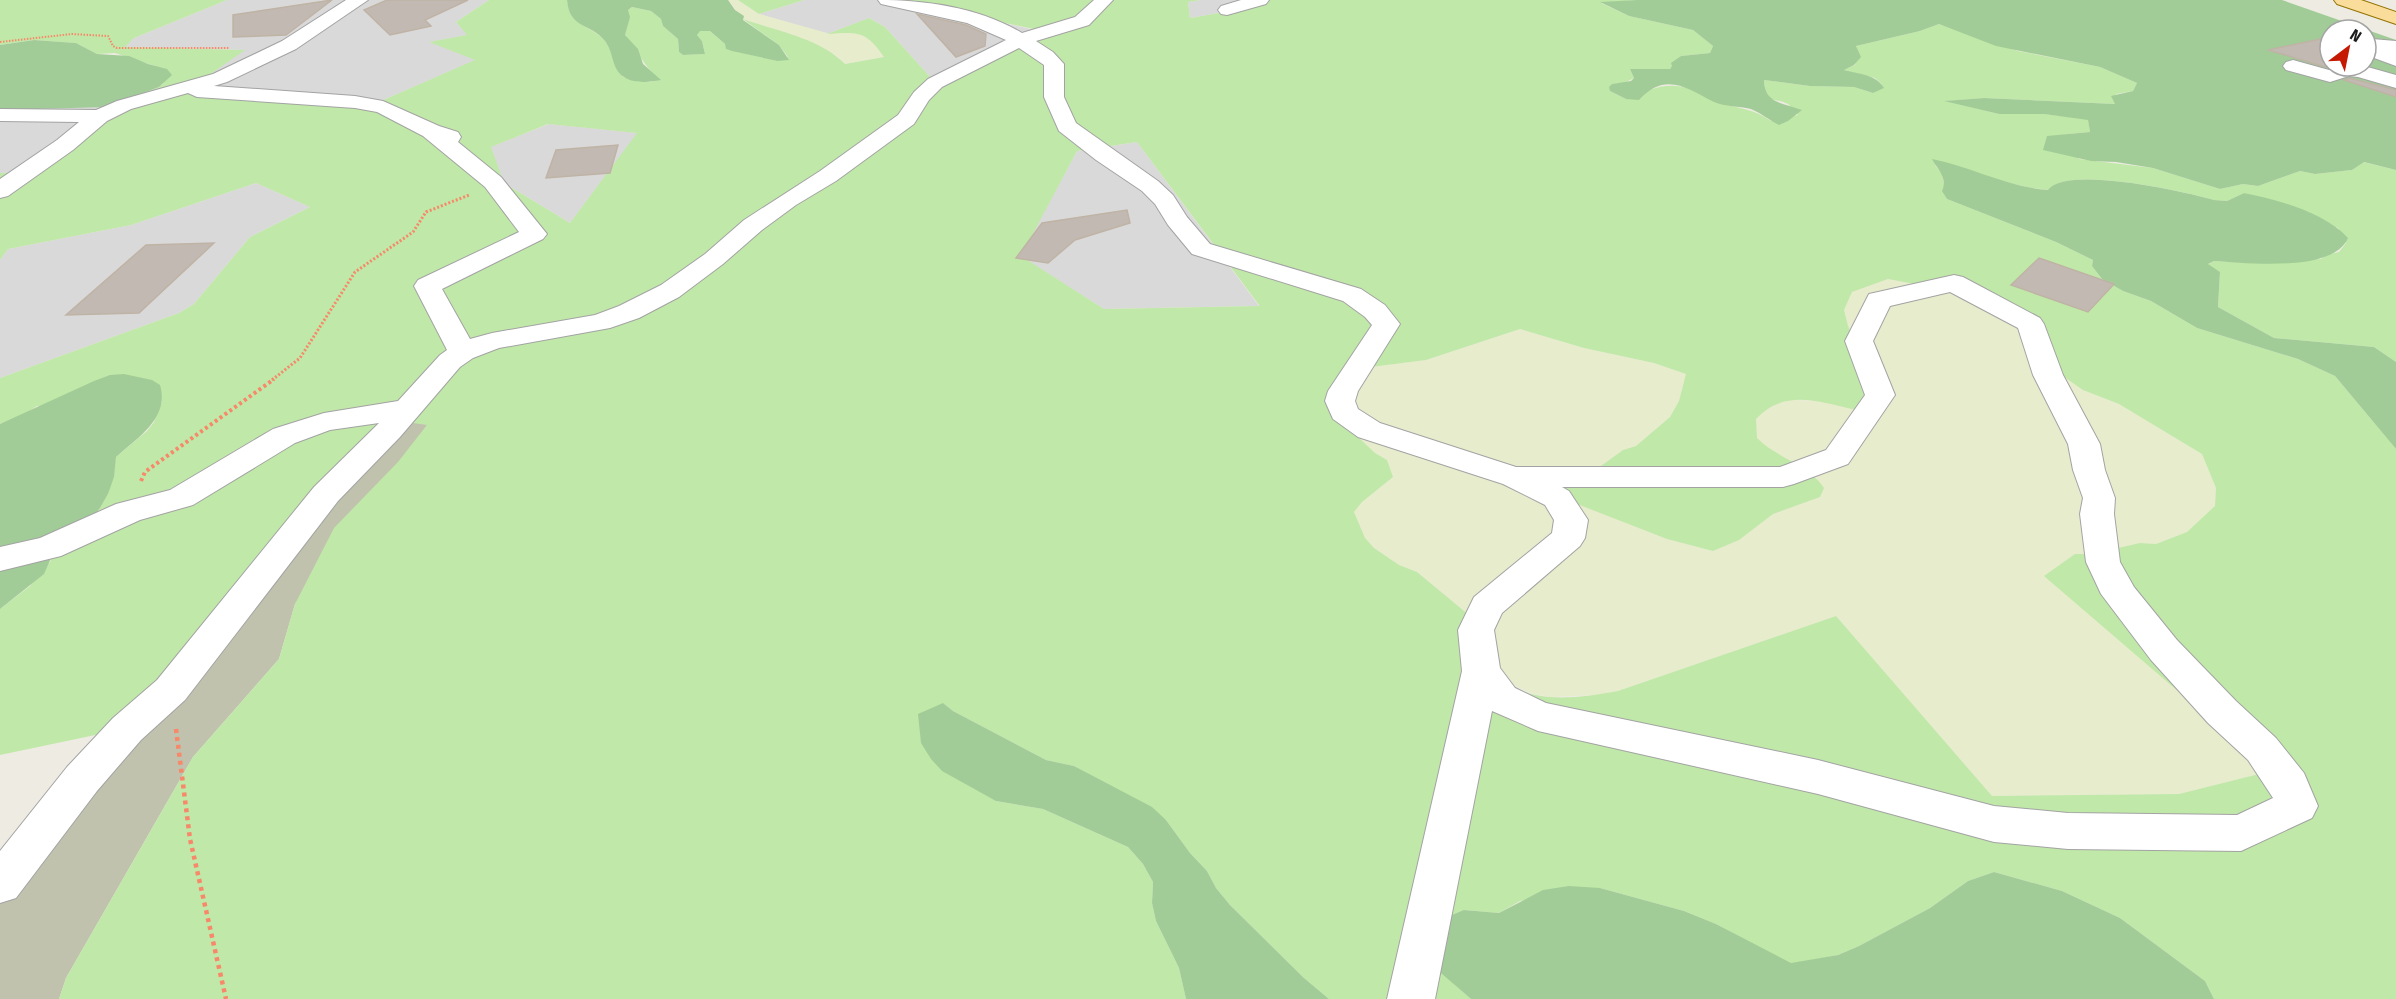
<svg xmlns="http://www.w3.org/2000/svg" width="2396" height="999" font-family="'Fira Sans Condensed',sans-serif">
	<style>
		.residential { fill: #dad9d9 }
		.construction { fill: #c0c2ae }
		.farmland { fill: #e7eccd }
		.grass { fill: #c0e8a8; fill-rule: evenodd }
		.forest { fill: #a1cc97; fill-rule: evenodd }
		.building { fill: #c2bab2; stroke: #bfb3a5; stroke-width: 1.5 }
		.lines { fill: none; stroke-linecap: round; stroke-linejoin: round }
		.minor-casing { stroke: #a3a3a3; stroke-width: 2 }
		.major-casing { stroke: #927302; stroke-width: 2 }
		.path-far3 { stroke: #f78869; stroke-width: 2; stroke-dasharray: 1.5 1.5; stroke-linecap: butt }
		.path-far2 { stroke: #f78869; stroke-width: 3; stroke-dasharray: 2 2; stroke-linecap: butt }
		.path-far1 { stroke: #f78869; stroke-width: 4; stroke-dasharray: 3 3; stroke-linecap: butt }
		.path { stroke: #f78869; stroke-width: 4.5; stroke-dasharray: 4 4; stroke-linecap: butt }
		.minor { fill: #fff; fill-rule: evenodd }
		.major { fill: #fadc9b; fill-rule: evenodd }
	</style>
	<rect width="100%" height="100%" fill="#eeebe2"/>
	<g class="residential">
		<polygon points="227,0 489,0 456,22 468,35 430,42 476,60 381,101 194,85 244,50 124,47 134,38"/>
		<polygon points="804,0 898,0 1044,32 932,79 885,27 869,18 827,34 759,14"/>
		<polygon points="1201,0 1265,0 1267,1 1260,6 1190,18 1188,2"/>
		<polygon points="51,107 106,107 36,172 0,173 0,110"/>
		<polygon points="549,124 638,133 570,223 504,183 490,147"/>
		<polygon points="1137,142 1259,306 1104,309 1020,256 1077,151"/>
		<polygon points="256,183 310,207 250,237 194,304 179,313 0,378 0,260 8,249 131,225"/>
	</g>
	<polygon class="construction" points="392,420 428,424 295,604 279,659 193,757 66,978 59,999 0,999 0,858"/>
	<g class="farmland">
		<polygon points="728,0 738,0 759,14 827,33 858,32 874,42 884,57 844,64 836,55 815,44 743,19"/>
		<polygon points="1888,279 1989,298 2083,390 2119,404 2202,454 2216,489 2215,507 2187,532 2156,544 2140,543 2272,771 2179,794 1992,796 1836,616 1618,691 1597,695 1549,697 1530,693 1501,679 1481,625 1417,572 1399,565 1374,548 1365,538 1354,512 1362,502 1393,477 1387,460 1375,453 1342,422 1337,412 1371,367 1426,360 1520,329 1584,348 1654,363 1686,374 1679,401 1670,417 1636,446 1623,450 1583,479 1554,494 1667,539 1713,551 1739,540 1773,514 1820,497 1817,477 1765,447 1757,438 1756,419 1762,413 1786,399 1811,401 1859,350 1848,326 1844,310 1852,292"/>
	</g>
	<g class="grass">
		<path d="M0,0H227L134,38L125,47L245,50L195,85L381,101L475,60L429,42L467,35L456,22L489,0H567C569,28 592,24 607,43C615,54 613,65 623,77L650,82L659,80C645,67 637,50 625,35L628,10L632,7L651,11L661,19L663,26L678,39L679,52L683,55L705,54L702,41L697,35L699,31H710L726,45V49L777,61L788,57L779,45L743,19C776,31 820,38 845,64L884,57C866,30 857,32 827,34L869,18L885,27L932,79L1043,31L898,0H1201L1188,2L1190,18L1260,6L1266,2L1265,0H1637L1601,3L1629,16L1693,30L1713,46L1710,53L1681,56L1670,69H1630L1634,78L1624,83L1612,84L1610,91L1626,99C1652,89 1666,80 1694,90C1703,93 1710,101 1719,103C1738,108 1754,109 1771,121L1798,115C1795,112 1791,106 1788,104C1772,96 1765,106 1764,80L1810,86L1854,87L1873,93L1882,84L1875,78L1843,70L1855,65L1858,53L1856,46L1920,31L1939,24L2018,51L2100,67L2137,83L2133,91L2116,94V104L1984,98L1946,101L1999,114H2044L2088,119L2090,132L2069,134L2079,159L2153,168L2220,189L2243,184L2258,186L2300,171L2315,174L2352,170L2363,162L2396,170V362L2374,347L2274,338L2218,307L2220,272L2207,265L2214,261L2257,263L2321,259L2326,255L2339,252L2346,243L2338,228L2277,202L2244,193L2227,201L2214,200C2186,192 2067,165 2049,190C2009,187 1974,169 1935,165L1942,174L1947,199L2056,242L2093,260L2092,266L2102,279L2123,291L2151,301L2197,328L2298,359L2335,376L2396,449V999H2214L2205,981L2120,918L2062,891L1994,872L1968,881L1930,908L1859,946L1838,955L1791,964L1716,924L1684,911L1600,888L1520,901L1499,913L1464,910L1455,985L1471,999H1329L1304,978L1230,905L1216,888L1207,871L1190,853L1166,820L1074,766L1046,760L953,711L943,703L996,801L1043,809L1128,847L1143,864L1153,882L1152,903L1156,921L1179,968L1186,999H59L66,978L193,757L279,659L295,604L334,528L398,462L427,425L392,420L119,730L0,755V609L30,586L50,562L55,549L89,522L100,508L108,494L116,457L147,431L154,422L162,401L37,406L23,415L0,424V378L179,313L194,304L250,237L310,207L256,183L131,225L8,249L0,260V173L36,172L106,107L159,87L164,83L155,66L115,53L97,54L76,43L34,40L0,45ZM548,124L637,133L570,223L504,183L491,147ZM1137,142L1259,305V306L1104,309L1021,256L1077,151ZM1888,279L1989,298L2029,334L2063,376L2083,390L2119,404L2202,454L2216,488L2215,506L2187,532L2156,544L2140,543L2092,554H2075L2044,576L2271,771L2179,794L1992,796L1836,616L1618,691C1591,696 1558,701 1531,694C1521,691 1511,684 1501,679L1481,625L1417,572L1399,565L1374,548L1365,538L1354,512L1362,502L1393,477L1387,460L1375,453L1342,422L1337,412L1371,367L1426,360L1520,329L1584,348L1654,363L1686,374L1679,401L1670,417L1636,446L1623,450L1583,479L1553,484L1554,495L1667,539L1713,551L1739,540L1773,514L1820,497L1824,488C1809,464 1776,458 1757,438L1756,419C1785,388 1819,402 1856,410L1869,388L1859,350L1848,326L1844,310L1852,292Z"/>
		<polygon points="738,0 804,0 759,14"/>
	</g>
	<g class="forest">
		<path d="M567,0H728L735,10L744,16L743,20L779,45L789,60L777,61L732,51L726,49L725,44L710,31H700L697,35L702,41L705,54L683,55L679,52L678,39L663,26L661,19L651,11L632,7L628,10L630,17L625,35L638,49L643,64L661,80C650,82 634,84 624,77C611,69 614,52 605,41C591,23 569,29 567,0Z"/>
		<path d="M1637,0H2282L2396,40V170L2364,162L2352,170L2315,174L2300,171L2258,186L2243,184L2220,189L2153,168L2116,162L2091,161L2043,150L2047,136L2090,132L2088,120L2044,114H1999L1944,101L1984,98L2115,104L2111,96L2133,91L2137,83L2100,67L1996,46L1939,24L1920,31L1856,46L1861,57L1854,65L1844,70C1858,74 1876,74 1884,88L1873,93L1854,87L1810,86L1764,80C1764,104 1784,103 1802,110L1788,121L1779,125C1769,120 1761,113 1751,109C1739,106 1725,107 1714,102C1687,88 1665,71 1639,100L1626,99L1610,91L1609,87L1612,84L1631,81L1634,78L1630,69H1670L1672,66L1671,63L1681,56L1710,53L1713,46L1693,30L1629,16L1600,2ZM2330,30H2366V66H2330Z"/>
		<polygon points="34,40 76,43 97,54 129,56 148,64 167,69 172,75 159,87 106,107 0,110 0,45"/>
		<path d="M1932,159C1972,167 2007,187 2048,190C2067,165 2185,192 2214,200L2227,201L2244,193C2278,200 2324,212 2348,238C2333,273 2247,263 2214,261L2208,264L2220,272L2218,307L2274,338L2374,347L2396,362V449L2335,376L2298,359L2197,328L2151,301L2123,291L2102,279L2092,266L2093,260L2056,242L1947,199L1942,191C1948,178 1938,170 1932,159Z"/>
		<path d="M124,374L152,380L160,385C170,418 137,438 116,457L114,477L108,494L100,508L89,522L55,549L44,574L0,609V424L94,381L110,375Z"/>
		<polygon points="943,703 953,711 1046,760 1074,766 1152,807 1166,820 1190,853 1207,871 1216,888 1230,905 1304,978 1329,999 1186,999 1179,968 1156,921 1152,903 1153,882 1143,864 1128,847 1043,809 996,801 942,771 931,759 921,743 918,714"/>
		<polygon points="1994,872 2062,891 2120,918 2205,981 2214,999 1471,999 1434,967 1445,918 1464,910 1499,913 1543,890 1569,886 1600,888 1684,911 1716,924 1791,963 1838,955 1859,946 1930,908 1968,881"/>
	</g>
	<g class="building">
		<polygon points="332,0 286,35 233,37 233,15"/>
		<polygon points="387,0 468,0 425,20 431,26 390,35 364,10"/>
		<polygon points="917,14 966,25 986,34 985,46 956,57"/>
		<polygon points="2330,37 2329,68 2268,50"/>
		<polygon points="2349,78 2396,90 2396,97 2344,80"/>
		<polygon points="618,145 610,173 546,178 556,150"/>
		<polygon points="1127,210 1130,223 1075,240 1048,263 1016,258 1042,223"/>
		<polygon points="214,243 139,313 66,315 146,245"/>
		<polygon points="2039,258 2114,284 2088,312 2011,285"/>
	</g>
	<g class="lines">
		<g class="minor-casing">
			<g id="minor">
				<path d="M346,0H368L296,49L227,82L214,86L355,96L383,101L439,126L458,132L461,137L458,142L501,177L547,234L543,239L442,289L470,339L492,333L595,315L619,306L661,285L705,254L744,220L820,171L898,115L914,92L928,79L1006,40L967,23L881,4L878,0C927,0 980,8 1022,33L1075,17L1094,0H1113L1089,25L1036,41L1053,52L1064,64V97L1076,123L1158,181L1173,195L1187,217L1210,244L1361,289L1385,305L1400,324L1358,391L1355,401L1358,409L1380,423L1516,467H1780L1826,450L1865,395L1845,341L1869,294L1954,275L1963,277L2040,318L2044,324L2063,375L2100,444L2105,470L2115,498L2114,514L2120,562L2134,587L2177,640L2236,701L2276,738L2304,773L2318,806L2312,818L2241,851L2068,849L1994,842L1818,794L1538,731L1492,711L1435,999H1387L1462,671L1458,630L1474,597L1552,533L1554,520L1545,505L1503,484L1358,437L1333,419L1325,401L1328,391L1372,325L1365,317L1343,301L1192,254L1168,225L1155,204L1142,191L1096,160L1059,131L1044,97V65L1019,48L942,87L929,100L914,124L836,181L796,205L762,230L723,264L679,297L639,318L610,328L499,348L473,358L460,367L400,437L338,501L185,700L141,740L97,791L16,898L0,903V851L67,767L113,718L157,680L314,487L379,423L330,430L295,443L193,505L140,520L61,556L0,571V547L40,538L116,504L170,490L273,429L324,413L398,401L440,355L447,350L414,286L418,280L519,232L485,187L423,136L377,112L355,108L197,97L188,93L131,109L107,121L73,150L8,196L0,198V179L57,140L79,122L0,121V109L96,110L117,101L213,74L282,41ZM1950,292L2018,328L2033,375L2068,444L2073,470L2083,498L2080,514L2086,562L2101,594L2151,660L2208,723L2248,760L2273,798L2237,815L2068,813L1994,806L1818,760L1546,703L1515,688L1500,668L1494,630L1502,613L1580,546L1585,538L1588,520L1569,491L1562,487H1783L1794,484L1848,464L1895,395L1873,341L1890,306Z"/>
				<polygon points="1241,0 1269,0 1266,4 1227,15 1221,14 1218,10 1221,6"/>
				<polygon points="2372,39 2396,41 2396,66 2366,55 2366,41"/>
				<polygon points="2293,60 2329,70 2340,66 2364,66 2396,75 2396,88 2358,77 2349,76 2330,82 2286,70 2283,66 2286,62"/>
			</g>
		</g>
		<g class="major-casing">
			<polygon id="major" points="2334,0 2361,0 2396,12 2396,24 2337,4"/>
		</g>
		<polyline class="path-far3" points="0,42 72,34 108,36 113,46 117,48 229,48"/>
		<polyline class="path-far2" points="272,380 300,358 355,272 413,232 426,212 469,195"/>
		<polyline class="path-far1" points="141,481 145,472 274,379"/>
		<polyline class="path" points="176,729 190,839 226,999"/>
		<use href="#minor" class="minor"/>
		<use href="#major" class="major"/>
	</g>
	<g transform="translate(2348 48) rotate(32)"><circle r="28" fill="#ffffff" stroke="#a4a4a4" stroke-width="1.5"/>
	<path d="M0-4.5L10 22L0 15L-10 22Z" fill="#c51903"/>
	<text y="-9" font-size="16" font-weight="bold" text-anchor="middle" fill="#1c1c1c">N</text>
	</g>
</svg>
